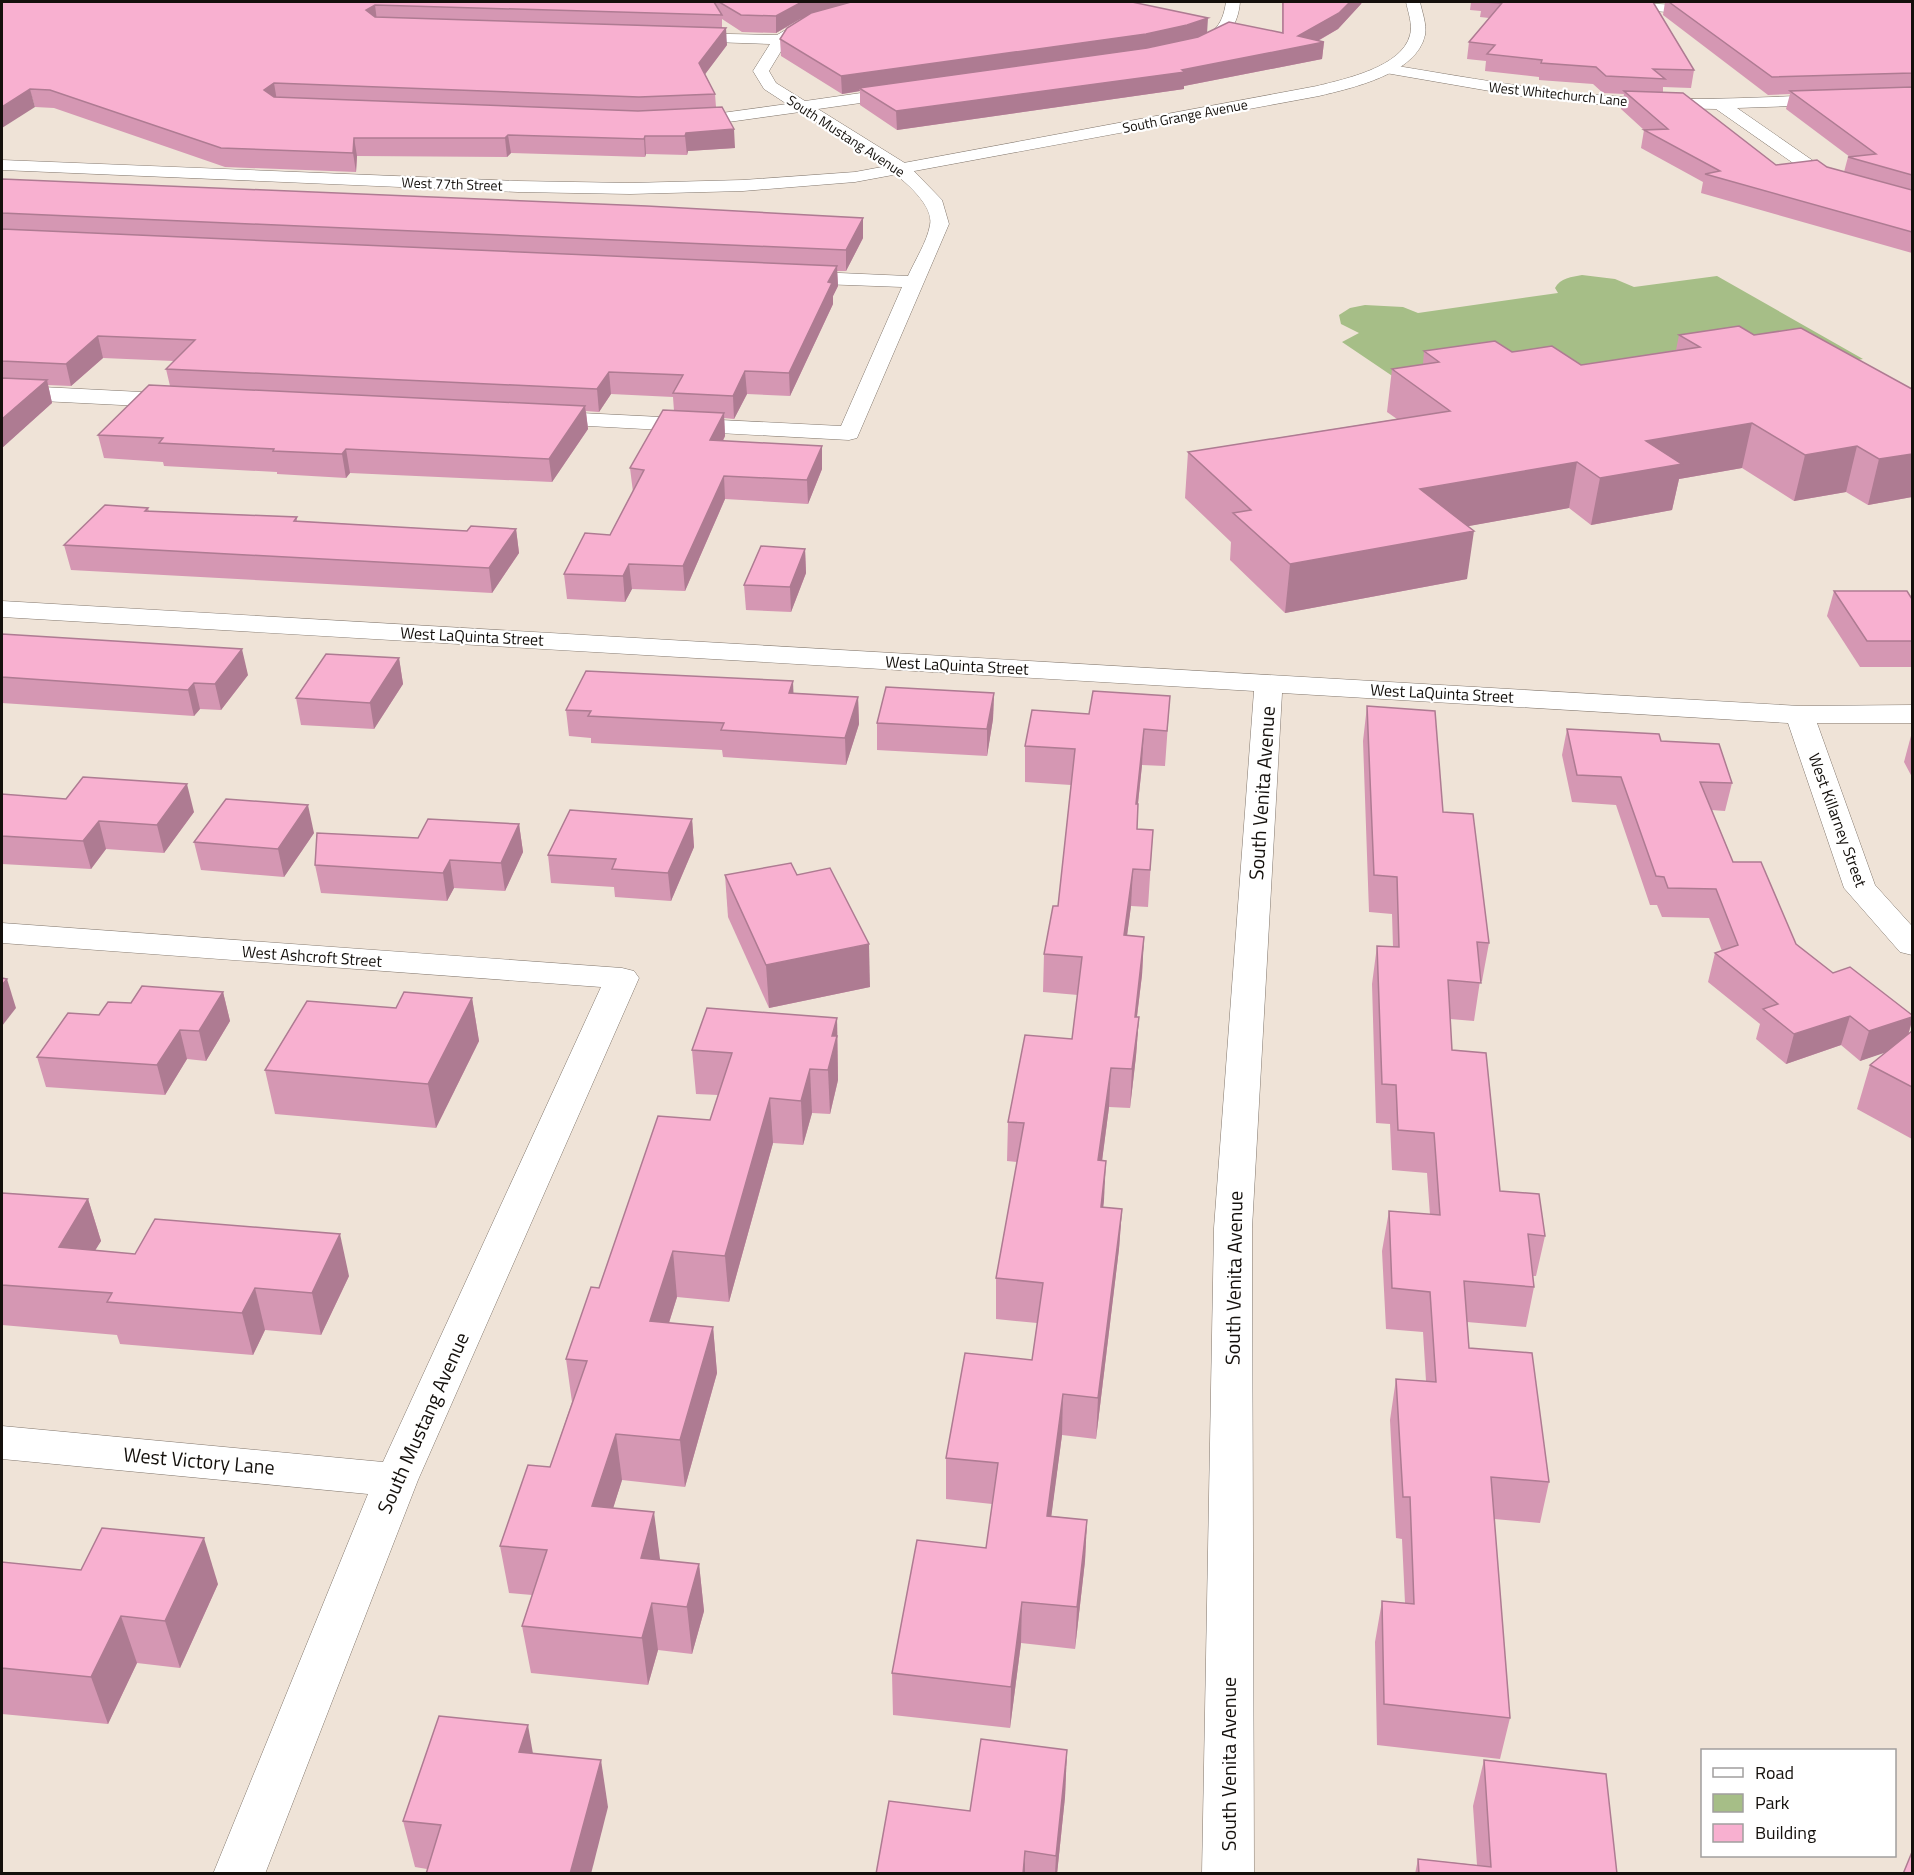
<svg xmlns="http://www.w3.org/2000/svg" width="1914" height="1875" font-family="'Titillium Web',sans-serif">
	<style>
		.green { fill: #a6be87 }
		.lines { fill: none; stroke-linecap: round; stroke-linejoin: round }
		.minor-casing { stroke: #82776d; stroke-width: 1 }
		.tertiary-casing { stroke: #82776d; stroke-width: 1 }
		.minor { fill: #fff; fill-rule: evenodd }
		.tertiary { fill: #fff; fill-rule: evenodd }
		.wall { fill: #d597b3; fill-rule: evenodd }
		.shaded-wall { fill: #ae7b92 }
		.building { fill: #f8b0d0; stroke: #ae7b92; stroke-width: 1.5 }
		.labels { text-anchor: middle; stroke-width: 4.5; stroke-linejoin: round; paint-order: stroke }
		.far-street-label { font-size: 14px; fill: #14100c; stroke: #fff }
		.street-label { font-size: 16px; fill: #14100c; stroke: #fff }
		.near-street-label { font-size: 20px; fill: #14100c; stroke: #fff }
	</style>
	<rect width="100%" height="100%" fill="#efe3d7"/>
	<path class="green" d="M1582,275L1615,279L1634,287L1717,276L1863,359L1745,377L1419,394L1342,342L1359,333L1341,324L1339,315L1350,308L1365,305L1403,307L1418,313L1558,293L1555,288C1560,278 1572,277 1582,275Z"/>
	<g class="lines">
		<g class="minor-casing">
			<g id="minor">
				<path d="M868,2H889L887,5L811,27L786,43L769,71L776,83L805,101L903,87L909,89L911,92L909,95L903,97L818,109L908,165L942,200L949,224L857,438L849,440L533,423L530,418L533,413L541,411L841,426L902,287L794,283L787,281L784,277L787,273L794,271L908,276C915,260 927,242 930,225C938,188 828,130 800,112L707,125H677L675,121L683,116L707,115L787,104L764,89L753,71L770,44L683,41L676,37L683,33L777,35L801,21Z"/>
				<path d="M1226,2H1240C1238,25 1228,38 1207,46C1200,49 1195,51 1188,49L1185,46L1188,43C1212,34 1222,29 1226,2Z"/>
				<polygon points="1576,2 1626,2 1709,7 1716,11 1709,15 1583,6"/>
				<path d="M1385,64C1465,77 1544,92 1625,97C1721,103 1817,93 1912,92V102L1737,108L1835,176L1912,198V209L1823,184L1716,109L1625,107L1513,95L1380,72L1377,69L1380,66Z"/>
				<polygon points="2,385 181,394 189,396 192,401 189,406 181,408 2,399"/>
				<polygon points="2,601 1800,706 1912,705 1912,723 1817,723 1875,885 1912,926 1912,955 1900,952 1844,888 1788,723 1282,693 1252,1228 1254,1874 1202,1874 1214,1228 1254,691 2,617"/>
				<polygon points="2,923 622,968 634,971 639,978 418,1480 265,1874 213,1874 368,1494 2,1459 2,1426 383,1462 601,987 2,943"/>
			</g>
		</g>
		<g class="tertiary-casing">
			<path id="tertiary" d="M1406,2H1420C1422,12 1427,24 1425,35C1417,74 1352,88 1319,96L855,182L743,191L630,194L518,192L2,170V160L518,181L630,183L743,180L855,172L1317,86C1345,79 1402,67 1410,35C1413,25 1408,12 1406,2Z"/>
		</g>
		<use href="#minor" class="minor"/>
		<use href="#tertiary" class="tertiary"/>
	</g>
	<g class="wall">
		<polygon points="2,2 1132,2 1207,32 1282,33 1282,2 1362,2 1361,4 1338,29 1318,41 1324,42 1322,59 1184,86 1184,89 897,130 860,105 860,91 842,94 781,56 780,39 802,18 776,33 742,32 722,19 722,28 727,45 705,74 715,94 716,107 735,148 688,151 687,155 646,154 645,157 511,153 507,157 357,156 356,172 225,167 54,108 35,107"/>
		<path d="M1471,2H1912V253L1701,193L1703,182L1641,148L1644,130L1621,109L1624,94L1603,93L1593,84L1539,80V77L1485,71L1486,61L1467,59L1469,42L1489,18L1480,17L1481,11L1470,10ZM1653,2H1665L1663,15L1768,95L1790,94L1786,109L1850,157H1848L1844,172L1827,167L1776,165L1663,92V87L1691,88L1694,70Z"/>
		<polygon points="2,179 863,218 863,238 846,271 837,271 838,286 833,296 833,304 790,396 747,394 734,419 724,418 725,436 723,441 822,469 808,504 725,499 685,591 632,589 625,602 567,599 564,574 610,535 633,492 630,468 674,411 673,397 611,394 599,412 586,411 588,429 552,482 350,473 346,478 277,474 277,472 164,466 163,462 104,458 98,435 170,386 166,369 174,361 103,358 71,386 48,385 52,403 2,448"/>
		<polygon points="1679,335 1754,335 1912,389 1912,497 1868,505 1846,492 1794,501 1742,468 1679,479 1672,510 1591,525 1569,508 1468,526 1467,579 1285,613 1230,560 1231,542 1185,498 1188,452 1397,419 1387,412 1392,369 1423,364 1424,351 1512,352 1581,365 1676,350"/>
		<polygon points="148,508 149,511 297,517 297,521 467,531 516,529 519,553 492,593 71,570 64,545"/>
		<polygon points="805,549 806,573 791,612 746,610 744,585"/>
		<polygon points="1834,591 1912,599 1912,667 1860,667 1827,616"/>
		<polygon points="2,634 248,675 221,710 200,709 194,716 2,703"/>
		<polygon points="399,658 403,684 374,729 301,725 296,698"/>
		<polygon points="793,693 858,697 859,724 846,765 723,757 722,750 591,743 591,738 569,736 566,710"/>
		<polygon points="994,693 993,719 987,756 877,750 877,723"/>
		<polygon points="1170,696 1165,766 1142,765 1138,804 1137,829 1153,830 1148,907 1131,906 1127,935 1144,937 1142,975 1137,1017 1139,1017 1136,1056 1130,1108 1109,1107 1102,1160 1104,1200 1103,1207 1122,1209 1119,1249 1096,1439 1062,1435 1051,1516 1087,1520 1085,1561 1075,1649 1021,1643 1010,1728 893,1715 892,1673 986,1548 992,1504 946,1499 946,1458 1032,1360 1037,1323 996,1319 996,1278 1017,1162 1007,1161 1008,1122 1072,1039 1078,995 1043,992 1044,954 1058,906 1071,785 1025,782 1025,746 1089,714"/>
		<polygon points="1367,706 1443,812 1489,943 1482,981 1480,981 1474,1021 1450,1019 1452,1050 1500,1191 1545,1236 1536,1276 1533,1276 1534,1287 1526,1327 1467,1322 1469,1348 1549,1482 1540,1523 1494,1519 1510,1718 1500,1759 1377,1745 1375,1642 1382,1601 1405,1603 1402,1539 1396,1538 1390,1420 1396,1379 1426,1381 1423,1332 1386,1329 1382,1251 1389,1211 1430,1215 1427,1173 1392,1170 1390,1124 1376,1123 1372,984 1377,946 1393,947 1392,914 1369,912 1363,741"/>
		<polygon points="1567,729 1661,741 1732,783 1725,811 1711,810 1733,862 1796,944 1833,973 1912,1015 1912,1021 1908,1035 1912,1031 1912,1139 1857,1109 1870,1065 1887,1051 1860,1061 1841,1045 1786,1064 1756,1039 1760,1024 1708,982 1715,953 1722,951 1709,918 1662,917 1657,905 1650,905 1616,805 1572,802 1562,755"/>
		<polygon points="1912,732 1912,777 1904,762"/>
		<polygon points="2,794 194,812 164,853 106,849 91,869 2,864"/>
		<polygon points="692,819 694,847 671,901 615,897 614,887 551,883 548,855"/>
		<polygon points="519,824 523,852 505,891 454,888 447,901 321,893 315,865 418,838"/>
		<polygon points="314,833 284,877 201,870 194,842"/>
		<polygon points="725,875 797,875 870,987 769,1008 728,917"/>
		<polygon points="223,992 230,1021 206,1061 187,1059 165,1095 46,1087 37,1057 99,1015 131,1003"/>
		<polygon points="472,998 479,1041 436,1128 275,1114 265,1070"/>
		<polygon points="837,1018 838,1080 830,1114 812,1113 803,1145 773,1143 729,1302 677,1297 669,1323 713,1327 717,1373 685,1487 622,1480 613,1508 660,1559 660,1560 699,1564 704,1611 692,1654 658,1650 648,1685 531,1673 522,1626 532,1595 509,1593 500,1546 550,1467 572,1402 566,1359 599,1288 710,1120 718,1095 696,1094 692,1050"/>
		<polygon points="2,1193 88,1199 101,1241 95,1250 349,1276 321,1335 265,1330 253,1355 120,1344 117,1335 2,1325"/>
		<polygon points="2,1562 81,1570 218,1584 180,1668 137,1663 108,1724 2,1714"/>
		<polygon points="1067,1750 1065,1797 1057,1874 876,1874 970,1811"/>
		<polygon points="533,1754 608,1807 427,1869 415,1867 403,1821"/>
		<polygon points="1484,1760 1617,1874 1415,1874 1418,1859 1477,1865 1473,1806"/>
	</g>
	<g class="shaded-wall">
		<polygon points="804,2 860,2 800,19 776,33 776,16 800,3"/>
		<polygon points="1350,2 1362,2 1361,4 1338,29 1312,44 1324,42 1322,59 1184,86 1184,89 897,130 896,111 1182,70 1298,36"/>
		<polygon points="375,5 377,21 366,10"/>
		<polygon points="1208,18 1207,34 1186,42 1146,51 859,88 860,91 842,94 841,76"/>
		<polygon points="726,28 727,45 700,81 699,63"/>
		<polygon points="274,83 277,101 264,90"/>
		<polygon points="30,89 35,107 2,128 2,107"/>
		<polygon points="734,129 735,148 688,151 687,155 685,136 686,133"/>
		<polygon points="508,135 511,153 507,157 505,138"/>
		<polygon points="645,136 646,154 645,157 644,139"/>
		<polygon points="354,138 357,156 356,172 353,153"/>
		<polygon points="863,218 863,238 846,271 846,250"/>
		<polygon points="837,266 838,286 833,296 833,304 790,396 789,373 828,282"/>
		<polygon points="98,336 103,358 71,386 66,364"/>
		<polygon points="745,371 747,394 734,419 733,396"/>
		<polygon points="609,372 611,394 599,412 597,389"/>
		<polygon points="47,380 52,403 2,448 2,419"/>
		<polygon points="585,406 588,429 552,482 549,459"/>
		<polygon points="724,413 725,436 711,464 710,440"/>
		<polygon points="1752,423 1742,468 1679,479 1672,510 1591,525 1600,478 1646,441"/>
		<polygon points="822,446 822,469 808,504 807,480"/>
		<polygon points="1857,446 1846,492 1794,501 1805,455"/>
		<polygon points="346,449 350,473 346,478 342,454"/>
		<polygon points="1912,454 1912,497 1868,505 1879,459"/>
		<polygon points="1577,462 1569,508 1414,536 1420,489"/>
		<polygon points="724,476 725,499 685,591 683,566"/>
		<polygon points="516,529 519,553 492,593 489,568"/>
		<polygon points="1474,531 1467,579 1285,613 1290,564"/>
		<polygon points="805,549 806,573 791,612 790,587"/>
		<polygon points="629,564 632,589 625,602 623,576"/>
		<polygon points="242,649 248,675 221,710 215,684"/>
		<polygon points="399,658 403,684 374,729 370,703"/>
		<polygon points="793,681 794,707 789,693"/>
		<polygon points="194,683 200,709 194,716 188,690"/>
		<polygon points="994,693 993,719 987,756 987,729"/>
		<polygon points="858,697 859,724 846,765 845,738"/>
		<polygon points="1144,729 1142,765 1134,840 1136,804"/>
		<polygon points="187,784 194,812 164,853 157,825"/>
		<polygon points="308,805 314,833 284,877 278,849"/>
		<polygon points="692,819 694,847 671,901 668,873"/>
		<polygon points="99,821 106,849 91,869 83,841"/>
		<polygon points="519,824 523,852 505,891 501,863"/>
		<polygon points="450,860 454,888 447,901 443,873"/>
		<polygon points="1133,869 1131,906 1122,973 1124,935"/>
		<polygon points="1144,937 1142,975 1132,1056 1135,1017"/>
		<polygon points="869,944 870,987 769,1008 766,965"/>
		<polygon points="7,979 16,1008 2,1026 2,985"/>
		<polygon points="223,992 230,1021 206,1061 199,1031"/>
		<polygon points="472,998 479,1041 436,1128 428,1084"/>
		<polygon points="1850,1016 1841,1045 1786,1064 1794,1034"/>
		<polygon points="1139,1017 1136,1056 1130,1108 1132,1069"/>
		<polygon points="1912,1017 1912,1021 1905,1046 1860,1061 1869,1031"/>
		<polygon points="837,1018 838,1080 830,1114 828,1070 832,1036"/>
		<polygon points="180,1030 187,1059 165,1095 157,1065"/>
		<polygon points="1111,1068 1109,1107 1097,1200 1098,1160"/>
		<polygon points="810,1069 812,1113 803,1145 801,1101"/>
		<polygon points="770,1098 773,1143 729,1302 725,1256"/>
		<polygon points="1106,1161 1104,1200 1099,1247 1101,1207"/>
		<polygon points="88,1199 101,1241 72,1288 59,1247"/>
		<polygon points="1122,1209 1119,1249 1096,1439 1098,1398"/>
		<polygon points="340,1234 349,1276 321,1335 312,1293"/>
		<polygon points="673,1251 677,1297 655,1367 650,1321"/>
		<polygon points="255,1288 265,1330 253,1355 242,1313"/>
		<polygon points="713,1327 717,1373 685,1487 680,1440"/>
		<polygon points="1063,1394 1062,1435 1046,1557 1047,1516"/>
		<polygon points="616,1434 622,1480 599,1553 592,1506"/>
		<polygon points="654,1512 660,1559 647,1605 641,1558"/>
		<polygon points="1087,1520 1085,1561 1075,1649 1077,1607"/>
		<polygon points="204,1538 218,1584 180,1668 165,1621"/>
		<polygon points="699,1564 704,1611 692,1654 687,1607"/>
		<polygon points="1022,1602 1021,1643 1010,1728 1011,1687"/>
		<polygon points="652,1603 658,1650 648,1685 642,1638"/>
		<polygon points="121,1616 137,1663 108,1724 91,1677"/>
		<polygon points="528,1725 536,1771 519,1752"/>
		<polygon points="1067,1750 1065,1797 1057,1874 1055,1874 1056,1856"/>
		<polygon points="601,1760 608,1807 591,1874 570,1874"/>
		<polygon points="1025,1851 1025,1874 1023,1874"/>
	</g>
	<g class="building">
		<polygon points="2,2 714,2 722,15 375,5 366,10 375,17 726,28 699,63 715,94 639,97 274,83 264,90 274,97 638,111 722,107 734,129 686,133 685,136 645,136 644,139 508,135 505,138 354,138 353,153 221,148 50,90 30,89 2,107"/>
		<polygon points="719,2 804,2 800,3 776,16 741,15"/>
		<polygon points="851,2 1132,2 1208,18 1187,25 1146,34 841,76 780,39 787,28 811,13"/>
		<polygon points="1283,2 1350,2 1339,13 1298,36 1324,42 1182,70 1185,72 896,111 859,88 1147,48 1198,37 1229,22 1283,33"/>
		<polygon points="1484,2 1653,2 1694,70 1653,69 1665,79 1606,76 1596,67 1541,63 1542,60 1487,54 1495,45 1469,42 1502,3"/>
		<polygon points="1669,2 1912,2 1912,73 1772,77"/>
		<polygon points="1912,87 1912,175 1848,157 1876,154 1790,91"/>
		<polygon points="1624,91 1683,93 1776,165 1817,160 1827,167 1912,190 1912,232 1705,174 1720,171 1644,130 1668,129"/>
		<polygon points="2,179 647,206 863,218 846,250 2,213"/>
		<polygon points="2,229 837,266 828,282 832,283 789,373 745,371 733,396 673,393 683,375 609,372 597,389 166,369 195,340 98,336 66,364 2,361"/>
		<polygon points="1739,326 1754,335 1801,328 1912,389 1912,454 1879,459 1857,446 1805,455 1752,423 1646,441 1682,464 1600,478 1577,462 1420,489 1474,531 1290,564 1233,513 1251,510 1188,452 1450,411 1392,369 1439,362 1424,351 1495,341 1512,352 1552,346 1581,365 1700,347 1679,335"/>
		<polygon points="2,378 47,380 2,419"/>
		<polygon points="149,385 585,406 549,459 346,449 342,454 273,451 274,449 159,443 163,438 98,435"/>
		<polygon points="663,410 724,413 710,440 822,446 807,480 724,476 683,566 629,564 623,576 564,574 585,533 610,535 644,470 630,468"/>
		<polygon points="105,505 148,508 145,511 297,517 294,521 467,531 471,526 516,529 489,568 64,545"/>
		<polygon points="761,546 805,549 790,587 744,585"/>
		<polygon points="1834,591 1907,591 1912,599 1912,641 1867,641"/>
		<polygon points="2,634 242,649 215,684 194,683 188,690 2,677"/>
		<polygon points="326,654 399,658 370,703 296,698"/>
		<polygon points="586,671 793,681 789,693 858,697 845,738 721,730 724,723 588,716 591,711 566,710"/>
		<polygon points="886,687 994,693 987,729 877,723"/>
		<polygon points="1093,691 1170,696 1167,731 1144,729 1136,804 1138,804 1137,829 1153,830 1150,870 1133,869 1124,935 1144,937 1135,1017 1139,1017 1132,1069 1111,1068 1098,1160 1106,1161 1101,1207 1122,1209 1098,1398 1063,1394 1047,1516 1087,1520 1077,1607 1022,1602 1011,1687 892,1673 917,1540 986,1548 998,1463 946,1458 965,1353 1032,1360 1043,1283 996,1278 1024,1123 1008,1122 1025,1035 1072,1039 1082,957 1044,954 1053,906 1058,906 1075,749 1025,746 1032,710 1089,714"/>
		<polygon points="1367,706 1435,711 1443,812 1473,814 1489,943 1477,942 1481,983 1448,980 1452,1050 1486,1053 1500,1191 1539,1194 1545,1236 1528,1234 1534,1287 1464,1281 1469,1348 1532,1353 1549,1482 1491,1477 1510,1718 1384,1704 1382,1601 1414,1604 1410,1497 1403,1497 1396,1379 1436,1382 1430,1292 1392,1288 1389,1211 1440,1215 1434,1133 1398,1130 1396,1085 1382,1084 1377,946 1399,947 1397,877 1374,875"/>
		<polygon points="1567,729 1659,734 1661,741 1719,744 1732,783 1700,782 1733,862 1761,862 1796,944 1833,973 1850,967 1912,1015 1912,1017 1869,1031 1850,1016 1794,1034 1763,1009 1778,1004 1715,953 1738,945 1716,889 1668,888 1664,877 1656,876 1621,777 1577,775"/>
		<polygon points="83,777 187,784 157,825 99,821 83,841 2,836 2,794 66,799"/>
		<polygon points="226,799 308,805 278,849 194,842"/>
		<polygon points="570,810 692,819 668,873 612,869 616,859 548,855"/>
		<polygon points="428,819 519,824 501,863 450,860 443,873 315,865 317,833 418,838"/>
		<polygon points="791,863 797,875 830,868 869,944 766,965 725,875"/>
		<polygon points="2,978 7,979 2,985"/>
		<polygon points="142,986 223,992 199,1031 180,1030 157,1065 37,1057 68,1013 99,1015 108,1002 131,1003"/>
		<polygon points="404,992 472,998 428,1084 265,1070 307,1001 396,1008"/>
		<polygon points="707,1008 837,1018 832,1036 837,1036 828,1070 810,1069 801,1101 770,1098 725,1256 673,1251 650,1321 713,1327 680,1440 616,1434 592,1506 654,1512 641,1558 699,1564 687,1607 652,1603 642,1638 522,1626 547,1550 500,1546 528,1465 550,1467 587,1361 566,1359 591,1287 599,1288 658,1116 710,1120 732,1053 692,1050"/>
		<polygon points="1912,1031 1912,1087 1870,1065"/>
		<polygon points="2,1193 88,1199 59,1247 135,1254 155,1219 340,1234 312,1293 255,1288 242,1313 107,1302 112,1293 2,1285"/>
		<polygon points="102,1528 204,1538 165,1621 121,1616 91,1677 2,1668 2,1562 81,1570"/>
		<polygon points="439,1716 528,1725 519,1752 601,1760 570,1874 426,1874 441,1825 403,1821"/>
		<polygon points="981,1739 1067,1750 1056,1856 1025,1851 1023,1874 876,1874 889,1801 970,1811"/>
		<polygon points="1484,1760 1606,1774 1617,1874 1419,1874 1418,1859 1491,1867"/>
		<polygon points="1912,1852 1912,1874 1903,1874"/>
	</g>
	<g class="labels">
		<g class="far-street-label">
			<text transform="translate(1558 94) rotate(6)" y="5">West Whitechurch Lane</text>
			<text transform="translate(1185 116) rotate(-11)" y="5">South Grange Avenue</text>
			<text transform="translate(846 136) rotate(33)" y="5">South Mustang Avenue</text>
			<text transform="translate(452 184) rotate(2)" y="5">West 77th Street</text>
		</g>
		<g class="street-label">
			<text transform="translate(472 636) rotate(3)" y="6">West LaQuinta Street</text>
			<text transform="translate(957 665) rotate(3)" y="6">West LaQuinta Street</text>
			<text transform="translate(1442 693) rotate(3)" y="6">West LaQuinta Street</text>
			<text transform="translate(1838 820) rotate(70)" y="6">West Killarney Street</text>
			<text transform="translate(312 956) rotate(4)" y="6">West Ashcroft Street</text>
		</g>
		<g class="near-street-label">
			<text transform="translate(1262 793) rotate(-86)" y="7">South Venita Avenue</text>
			<text transform="translate(1234 1278) rotate(-89)" y="7">South Venita Avenue</text>
			<text transform="translate(423 1423) rotate(-66)" y="7">South Mustang Avenue</text>
			<text transform="translate(199 1461) rotate(5)" y="7">West Victory Lane</text>
			<text transform="translate(1229 1764) rotate(-90)" y="7">South Venita Avenue</text>
		</g>
	</g>
	<rect width="1914" height="1875" fill="none" stroke="#14100c" stroke-width="6"/>
	<rect x="1701" y="1749" width="195" height="108" fill="#ffffff" stroke="#a19f9e" stroke-width="1.5"/>
	<rect x="1713" y="1768" width="30" height="9" fill="#ffffff" stroke="#a19f9e" stroke-width="1.5"/>
	<text x="1755" y="1779" font-size="18" fill="#14100c">Road</text>
	<rect x="1713" y="1794" width="30" height="18" fill="#a6be87" stroke="#a19f9e" stroke-width="1.5"/>
	<text x="1755" y="1809" font-size="18" fill="#14100c">Park</text>
	<rect x="1713" y="1824" width="30" height="18" fill="#f8b0d0" stroke="#a19f9e" stroke-width="1.5"/>
	<text x="1755" y="1839" font-size="18" fill="#14100c">Building</text>
</svg>
